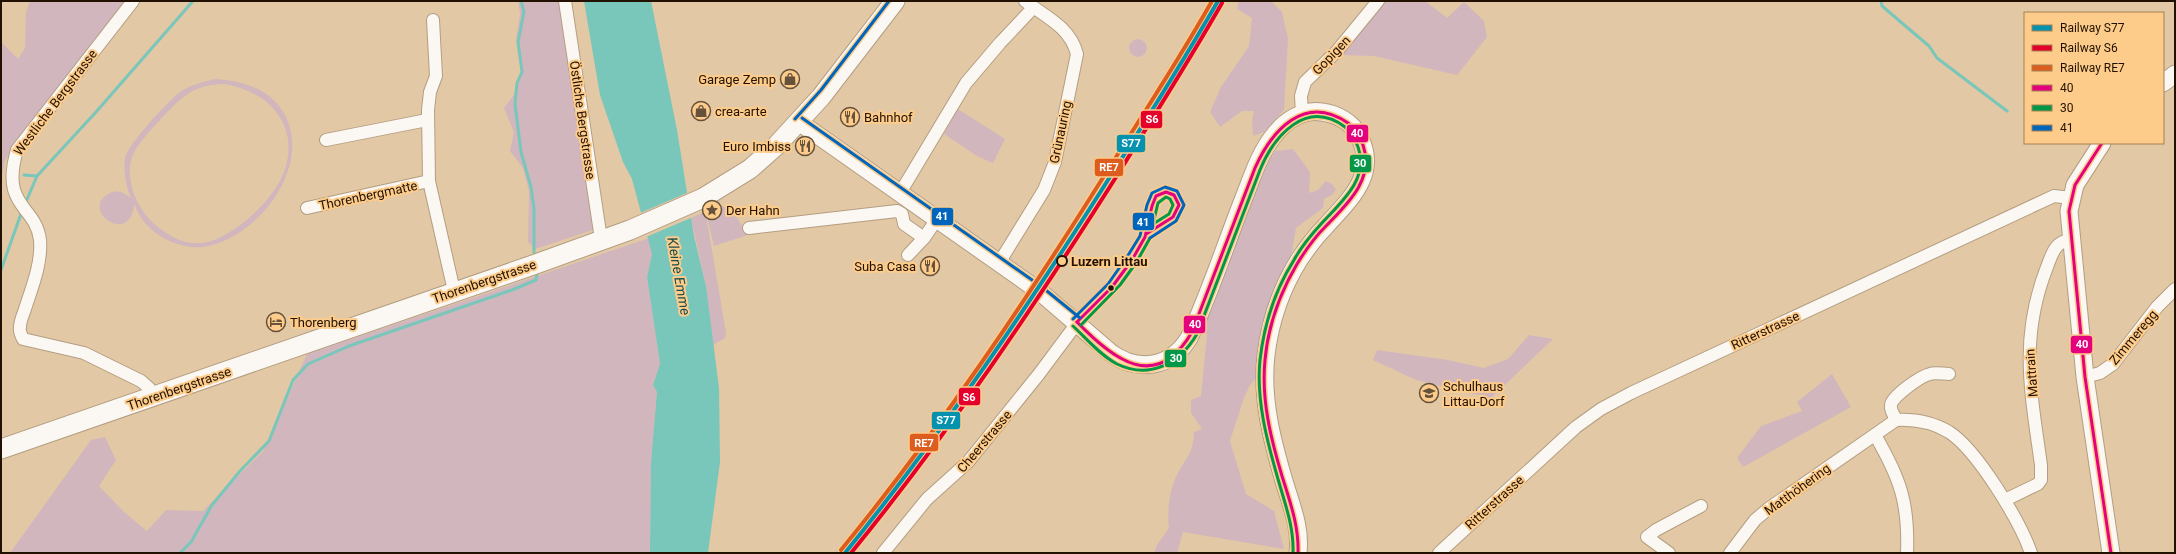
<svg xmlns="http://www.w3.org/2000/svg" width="2176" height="554" font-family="Roboto,sans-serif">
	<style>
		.green { fill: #d1b6bd; fill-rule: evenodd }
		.water { fill: #79c6bb }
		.pier { fill: #e3c8a5 }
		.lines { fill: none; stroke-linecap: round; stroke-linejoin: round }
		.stream { stroke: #79c6bb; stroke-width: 3 }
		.street-casing { stroke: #b39e82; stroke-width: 14 }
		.secondary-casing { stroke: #b39e82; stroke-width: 19 }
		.primary-casing { stroke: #b39e82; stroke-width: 21 }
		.street { stroke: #fbf7f2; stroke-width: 12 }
		.secondary { stroke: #fbf7f2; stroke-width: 17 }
		.primary { stroke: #fbf7f2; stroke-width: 19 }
		.rail { stroke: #cac1b8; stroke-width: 3; stroke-dasharray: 6 3; stroke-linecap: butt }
		.bus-1-casing { stroke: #fdcc8b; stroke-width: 6 }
		.bus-2-casing { stroke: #fdcc8b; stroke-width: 6 }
		.bus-3-casing { stroke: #fdcc8b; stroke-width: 6 }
		.bus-1 { stroke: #e5007d; stroke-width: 3 }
		.bus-2 { stroke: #039749; stroke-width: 3 }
		.bus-3 { stroke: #0065bd; stroke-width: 3 }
		.rail-1-casing { stroke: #fdcc8b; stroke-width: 7 }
		.rail-2-casing { stroke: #fdcc8b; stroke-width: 7 }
		.rail-3-casing { stroke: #fdcc8b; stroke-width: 7 }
		.rail-1 { stroke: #0592af; stroke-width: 4 }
		.rail-2 { stroke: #e4002b; stroke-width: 4 }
		.rail-3 { stroke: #dd5d1f; stroke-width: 4 }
		.stop-dot { fill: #fdcc8b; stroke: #210; stroke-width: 2 }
		.bus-dot { fill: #210; stroke: #fdcc8b; stroke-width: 1.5 }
		.labels { text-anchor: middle; stroke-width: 4; stroke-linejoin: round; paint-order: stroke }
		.street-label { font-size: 13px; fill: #210; stroke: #fdcc8b }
		.poi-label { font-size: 13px; fill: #210; stroke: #fdcc8b; text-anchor: start }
		.stop-label { font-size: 13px; font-weight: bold; fill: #210; stroke: #fdcc8b; text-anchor: start }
		.water-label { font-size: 14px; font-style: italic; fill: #164c4b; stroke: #fdcc8b }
		.line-badge { stroke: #fdcc8b; stroke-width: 1.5 }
		.badge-label { font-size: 11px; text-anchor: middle; font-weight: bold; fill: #fff }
	</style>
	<rect width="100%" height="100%" fill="#e3c8a5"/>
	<g class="green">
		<polygon points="30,1 124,1 5,160 1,182 1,42 18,59 25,48 26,12"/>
		<polygon points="518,1 560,1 566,30 593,230 535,249 528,242 529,191 523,168 510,151 514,132 504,108 513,96 523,72 516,40 520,14"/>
		<polygon points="1239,1 1271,1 1282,12 1288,39 1284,110 1264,132 1253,136 1252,121 1254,111 1242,111 1220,127 1210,112 1221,87 1249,46 1252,18 1237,9"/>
		<polygon points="1380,1 1425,1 1447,18 1464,2 1484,21 1487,37 1457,75 1374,56 1340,55"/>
		<circle cx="1138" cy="48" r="9"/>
		<path d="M215,79C244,81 272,89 286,117C311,170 256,239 204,247C185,249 165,242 151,229C143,222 138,213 134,204C131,247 80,211 108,194C117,188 124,193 131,198C126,187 123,170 125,158C128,144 168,101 180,92C190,85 203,82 215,79ZM224,84C269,91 301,126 284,172C274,200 232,239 202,243C186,245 170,237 158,227C139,213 124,181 132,157C138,143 149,132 159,121C181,98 191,85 224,84Z"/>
		<polygon points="958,109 1005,139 993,163 977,156 944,134"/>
		<path d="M1293,149L1310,172L1309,193L1318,190L1326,181L1332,184L1336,190L1332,195L1324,199L1323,208L1296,228L1292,252L1275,293L1257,349L1256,378L1249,387L1244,398L1230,441L1246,494L1274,511L1284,549L1183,532L1177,553H1154L1157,545L1169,528C1167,511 1169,491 1177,475C1185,458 1194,453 1194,432L1202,429L1191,413V400L1201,396L1207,334L1203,332C1223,271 1242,206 1275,151Z"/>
		<path d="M717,205C733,208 740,222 748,235L714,246L708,221L711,209Z"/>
		<polygon points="708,210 707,221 726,333 725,338 713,345 706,286 691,218"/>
		<polygon points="649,238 652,254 647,277 660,365 653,385 657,392 651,462 650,553 10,553 91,440 105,437 116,460 99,486 124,512 147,531 166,510 203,511 264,450 307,354"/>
		<polygon points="1529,335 1553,339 1491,398 1416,380 1373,360 1377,350 1448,360 1484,368 1508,359"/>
		<polygon points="1832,374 1851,407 1743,467 1737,458 1761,426 1802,411 1797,402"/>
	</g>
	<polygon class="water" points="584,1 651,1 677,130 694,236 706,286 719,388 720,462 708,553 650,553 651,462 657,392 653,385 660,364 647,277 652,254 632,179 623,162 600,95"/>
	<polygon class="pier" points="689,192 693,217 646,237 640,213"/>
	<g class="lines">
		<g class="stream">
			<polyline points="521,1 524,12 518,42 522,72 517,83 515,104 521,152 531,187 534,209 534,252"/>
			<polyline points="1881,1 1882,6 1929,46 1937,58 2007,111"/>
			<polyline points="24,175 37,176"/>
			<polyline points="25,204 37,176 96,112 193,1"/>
			<polyline points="1,270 22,211"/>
			<polyline points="180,553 191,542 212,505 240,471 269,441 293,380 308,364 349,346 512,290 536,280 537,274"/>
		</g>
		<g class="street-casing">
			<g id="street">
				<path d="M133,1L17,150C0,208 36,205 40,240C42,263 32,287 25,309C23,315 20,321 20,327C19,331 21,335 23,339L84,353L141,381L149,388L153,397"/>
				<polyline points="565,1 601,239"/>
				<polyline points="433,20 436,76 430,92 428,110 429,181 454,291"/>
				<polyline points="1302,114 1301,96 1305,82 1337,51 1378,1"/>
				<polyline points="326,140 427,120"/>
				<polyline points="900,193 966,83 1000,43 1033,8"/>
				<polyline points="307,208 429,181"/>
				<polyline points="749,228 897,211 902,214 904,224 924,238"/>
				<polyline points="908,255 924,238 937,219"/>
				<path d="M999,263L1044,190L1055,162L1077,54C1070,27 1046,17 1025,1"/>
				<path d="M1949,374C1943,374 1935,372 1930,374C1921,376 1892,396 1891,405C1890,410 1894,415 1896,420C1915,419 1932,422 1949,432C1977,450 2020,521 2031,553"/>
				<polyline points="2085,377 2100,373 2113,364 2157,307 2175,289"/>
				<path d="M1875,435C1900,478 1909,503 1907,553"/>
				<path d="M2005,500L2038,484L2041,480V465C2031,393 2019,338 2047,267C2052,254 2055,241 2071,240"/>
				<polyline points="883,553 927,499 968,462 1039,374 1083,315 1120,278 1146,234 1152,204 1156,196 1166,192 1174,195 1179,205 1173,217 1146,234"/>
				<polyline points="1439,553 1576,427 1601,409 1631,393 2054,196 2071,198"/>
				<polyline points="1669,553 1647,537 1656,530 1701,506"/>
				<polyline points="1730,553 1755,520 1768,509 1896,420"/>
			</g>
		</g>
		<g class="secondary-casing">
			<g id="secondary">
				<polyline points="2163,83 2175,74"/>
				<path d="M799,122L1039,291L1111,353C1139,373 1171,367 1189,338C1210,293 1225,246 1243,200C1252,178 1259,153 1275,134C1286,120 1303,109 1322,112C1337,114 1352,122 1359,136C1379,175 1349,200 1325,227C1315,237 1307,248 1299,260C1281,289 1270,322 1266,355C1261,399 1272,440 1284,481C1291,505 1301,527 1298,553"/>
				<polyline points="2102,143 2075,185 2069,211 2085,377 2111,553"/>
			</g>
		</g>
		<g class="primary-casing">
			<polyline id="primary" points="1,449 533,265 630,230 703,198 750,169 776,146 821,97 895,1"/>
		</g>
		<use href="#street" class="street"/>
		<use href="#secondary" class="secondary"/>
		<use href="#primary" class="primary"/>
		<polyline class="rail" points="836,553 950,407 1030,292 1211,1"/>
		<g class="bus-1-casing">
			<g id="bus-1">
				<polyline points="2102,143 2075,185 2069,211 2085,377 2111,553"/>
				<path d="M1077,322C1113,359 1156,394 1192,332L1255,168C1272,130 1305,93 1348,123C1355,128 1359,137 1363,145C1375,180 1346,205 1325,227C1314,238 1305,251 1297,264C1280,293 1268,326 1265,360C1261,400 1271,439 1282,476C1290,502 1299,526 1298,553"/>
				<polyline points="1077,322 1112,287 1132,260 1145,237 1152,206 1156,196 1166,192 1174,195 1179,205 1173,217 1146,234"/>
			</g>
		</g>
		<g class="bus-2-casing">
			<g id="bus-2">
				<polygon points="1166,197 1170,199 1173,205 1169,214 1153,224 1158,203"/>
				<polyline points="1081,325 1120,285 1136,263 1150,238"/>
				<path d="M1073,326C1087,339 1100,355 1117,364C1150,380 1180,363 1197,334L1260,170C1274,136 1306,98 1345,127C1351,132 1355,139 1358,147C1370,179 1340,203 1321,224C1311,235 1301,247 1294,260C1275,290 1264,325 1260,360C1256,400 1267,441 1278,479C1285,504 1294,527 1293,553"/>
			</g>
		</g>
		<g class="bus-3-casing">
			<g id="bus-3">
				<polyline points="802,118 1042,287 1080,318"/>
				<polyline points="795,119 821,90 889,1"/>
				<polyline points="1073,319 1108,284 1127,257 1140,236 1147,205 1152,193 1165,187 1177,191 1184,205 1176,221 1150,238"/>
			</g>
		</g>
		<use href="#bus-1" class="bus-1"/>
		<use href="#bus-2" class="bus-2"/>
		<use href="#bus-3" class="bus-3"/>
		<g class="rail-1-casing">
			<path id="rail-1" d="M845,553C944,431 1031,302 1115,169C1150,114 1185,58 1218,1"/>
		</g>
		<g class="rail-2-casing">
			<path id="rail-2" d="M851,553C949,433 1035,305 1118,174C1153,117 1189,61 1222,3"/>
		</g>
		<g class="rail-3-casing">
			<path id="rail-3" d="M841,550C940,429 1026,301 1109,168C1144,113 1180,58 1212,1"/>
		</g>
		<use href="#rail-1" class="rail-1"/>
		<use href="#rail-2" class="rail-2"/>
		<use href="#rail-3" class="rail-3"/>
	</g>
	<defs>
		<g id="shop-ring" transform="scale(1)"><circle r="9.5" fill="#fdcc8b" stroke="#66513a" stroke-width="1.5"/><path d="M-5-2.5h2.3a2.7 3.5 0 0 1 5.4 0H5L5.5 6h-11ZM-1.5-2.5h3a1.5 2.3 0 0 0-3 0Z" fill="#66513a"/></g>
		<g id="restaurant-ring" transform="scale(1)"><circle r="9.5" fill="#fdcc8b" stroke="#66513a" stroke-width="1.5"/><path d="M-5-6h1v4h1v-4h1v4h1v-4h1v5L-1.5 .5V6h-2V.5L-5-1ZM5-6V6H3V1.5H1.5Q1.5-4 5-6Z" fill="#66513a"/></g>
		<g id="sight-ring" transform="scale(1)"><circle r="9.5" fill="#fdcc8b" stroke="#66513a" stroke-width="1.5"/><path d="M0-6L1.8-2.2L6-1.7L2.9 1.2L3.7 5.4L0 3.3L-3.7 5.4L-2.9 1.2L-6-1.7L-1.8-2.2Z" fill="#66513a"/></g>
		<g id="hotel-ring" transform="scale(1)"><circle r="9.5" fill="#fdcc8b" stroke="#66513a" stroke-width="1.5"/><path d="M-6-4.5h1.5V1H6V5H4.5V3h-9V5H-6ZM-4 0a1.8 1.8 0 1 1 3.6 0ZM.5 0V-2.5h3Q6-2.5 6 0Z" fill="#66513a"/></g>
		<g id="school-ring" transform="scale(1)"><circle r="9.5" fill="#fdcc8b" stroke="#66513a" stroke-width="1.5"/><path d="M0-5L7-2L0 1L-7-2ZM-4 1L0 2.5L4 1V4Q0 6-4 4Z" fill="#66513a"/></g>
	</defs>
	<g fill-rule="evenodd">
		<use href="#shop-ring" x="790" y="79"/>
		<use href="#shop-ring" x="701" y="111"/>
		<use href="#restaurant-ring" x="850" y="117"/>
		<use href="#restaurant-ring" x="805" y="146"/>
		<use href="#sight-ring" x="712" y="210"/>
		<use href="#restaurant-ring" x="930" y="266"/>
		<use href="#hotel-ring" x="276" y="322"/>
		<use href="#school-ring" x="1429" y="393"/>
	</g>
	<circle class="stop-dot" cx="1062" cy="261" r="5"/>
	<circle class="bus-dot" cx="1111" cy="288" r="3.5"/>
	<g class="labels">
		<g class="street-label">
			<text transform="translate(1331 55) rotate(-46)" y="5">Gopigen</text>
			<text transform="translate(55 102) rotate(-53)" y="5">Westliche Bergstrasse</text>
			<text transform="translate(583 120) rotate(82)" y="5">Östliche Bergstrasse</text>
			<text transform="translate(1060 132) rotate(-78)" y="5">Grünauring</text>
			<text transform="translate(368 195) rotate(-12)" y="5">Thorenbergmatte</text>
			<text transform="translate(484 281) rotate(-19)" y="5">Thorenbergstrasse</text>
			<text transform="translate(1765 330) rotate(-25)" y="5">Ritterstrasse</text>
			<text transform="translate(2133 337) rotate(-50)" y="5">Zimmeregg</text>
			<text transform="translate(2031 373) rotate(-94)" y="5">Mattrain</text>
			<text transform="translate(179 388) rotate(-19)" y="5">Thorenbergstrasse</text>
			<text transform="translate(984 441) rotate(-50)" y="5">Cheerstrasse</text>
			<text transform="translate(1797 489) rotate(-36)" y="5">Matthöhering</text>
			<text transform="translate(1494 502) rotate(-42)" y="5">Ritterstrasse</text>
		</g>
		<g class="poi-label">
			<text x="776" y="84" text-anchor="end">Garage Zemp</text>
			<text x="715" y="116">crea-arte</text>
			<text x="864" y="122">Bahnhof</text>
			<text x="791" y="151" text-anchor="end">Euro Imbiss</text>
			<text x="726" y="215">Der Hahn</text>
			<text x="916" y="271" text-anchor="end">Suba Casa</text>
			<text x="290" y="327">Thorenberg</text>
			<text x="1443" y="391">Schulhaus<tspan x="1443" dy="15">Littau-Dorf</tspan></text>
		</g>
		<g class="stop-label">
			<text x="1071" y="266">Luzern Littau</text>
		</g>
		<g class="water-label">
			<text transform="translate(679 276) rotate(80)" y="5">Kleine Emme</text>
		</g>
	</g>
	<g class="line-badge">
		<rect x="1140" y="110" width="23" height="19" rx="4" fill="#e4002b"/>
		<rect x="1346" y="124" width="23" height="19" rx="4" fill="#e5007d"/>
		<rect x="1116" y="134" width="30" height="19" rx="4" fill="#0592af"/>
		<rect x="1349" y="154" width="23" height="19" rx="4" fill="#039749"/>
		<rect x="1094" y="158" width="30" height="19" rx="4" fill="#dd5d1f"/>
		<rect x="931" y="207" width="23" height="19" rx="4" fill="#0065bd"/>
		<rect x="1132" y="212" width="23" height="19" rx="4" fill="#0065bd"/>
		<rect x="1183" y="315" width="23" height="19" rx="4" fill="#e5007d"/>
		<rect x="2070" y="335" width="23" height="19" rx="4" fill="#e5007d"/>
		<rect x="1164" y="349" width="23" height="19" rx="4" fill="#039749"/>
		<rect x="958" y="387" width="23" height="19" rx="4" fill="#e4002b"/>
		<rect x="931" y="411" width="30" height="19" rx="4" fill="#0592af"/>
		<rect x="909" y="433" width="30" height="19" rx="4" fill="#dd5d1f"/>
	</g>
	<g class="badge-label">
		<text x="1152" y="123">S6</text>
		<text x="1357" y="137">40</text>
		<text x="1131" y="147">S77</text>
		<text x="1360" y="167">30</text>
		<text x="1109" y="171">RE7</text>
		<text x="942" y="220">41</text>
		<text x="1143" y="226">41</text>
		<text x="1195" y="328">40</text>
		<text x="2082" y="348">40</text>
		<text x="1176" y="362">30</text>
		<text x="969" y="401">S6</text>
		<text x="946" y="424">S77</text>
		<text x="924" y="447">RE7</text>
	</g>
	<rect width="2176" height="554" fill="none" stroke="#221100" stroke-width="4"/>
	<rect x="2024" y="12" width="140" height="132" fill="#fdcc8b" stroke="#a58153"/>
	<rect x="2032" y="25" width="20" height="6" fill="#0592af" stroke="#a58153"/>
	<text x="2060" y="32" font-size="12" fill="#221100">Railway S77</text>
	<rect x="2032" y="45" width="20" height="6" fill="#e4002b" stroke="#a58153"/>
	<text x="2060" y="52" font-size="12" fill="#221100">Railway S6</text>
	<rect x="2032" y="65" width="20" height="6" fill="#dd5d1f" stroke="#a58153"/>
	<text x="2060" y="72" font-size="12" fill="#221100">Railway RE7</text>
	<rect x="2032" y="85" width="20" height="6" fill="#e5007d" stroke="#a58153"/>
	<text x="2060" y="92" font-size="12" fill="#221100">40</text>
	<rect x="2032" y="105" width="20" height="6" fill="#039749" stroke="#a58153"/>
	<text x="2060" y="112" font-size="12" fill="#221100">30</text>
	<rect x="2032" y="125" width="20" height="6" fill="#0065bd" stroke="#a58153"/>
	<text x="2060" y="132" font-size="12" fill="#221100">41</text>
</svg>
